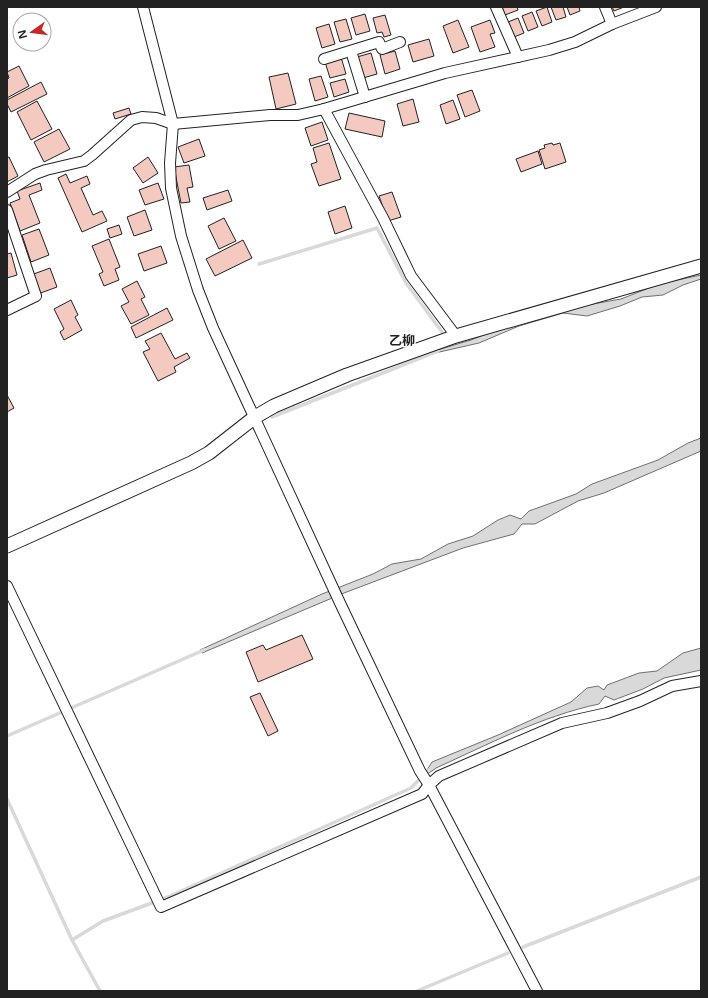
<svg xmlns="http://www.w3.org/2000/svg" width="708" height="998" font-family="'Open Sans','Noto Sans JP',sans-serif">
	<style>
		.water { fill: #d9d9d9; stroke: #6f6f6f }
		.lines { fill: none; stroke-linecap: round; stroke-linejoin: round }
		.stream { stroke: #d9d9d9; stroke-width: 3.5 }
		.building { fill: #f3c9c0; stroke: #222 }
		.minor-casing { stroke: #222; stroke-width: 12 }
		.tertiary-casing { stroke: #222; stroke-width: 15 }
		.minor { stroke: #fff; stroke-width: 10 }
		.tertiary { stroke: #fff; stroke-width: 13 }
		.labels { text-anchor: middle; stroke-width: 3; stroke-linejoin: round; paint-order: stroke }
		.neighbourhood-label { font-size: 13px; font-weight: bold; fill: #222; stroke: #fff }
	</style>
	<rect width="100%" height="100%" fill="#fff"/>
	<g class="water">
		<polygon points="701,275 701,279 683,285 663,295 642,297 620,306 587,316 563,313 519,326 479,343 435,353 434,351 471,340 509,325 564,309 621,299 659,284"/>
		<polygon points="701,438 701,451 604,493 578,501 535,524 522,524 514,534 463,548 344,593 202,653 200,650 322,594 373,574 392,564 421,559 448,544 473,536 498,520 510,515 521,519 529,511 576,494 592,484 658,460 688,443"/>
		<path d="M701,648V670L664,678L643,689L614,700L605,696L599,704C542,716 489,744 436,768L429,773L427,770L432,762L498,735L571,702L587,688L598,686L604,690L607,685L639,673L657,671L683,653Z"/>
	</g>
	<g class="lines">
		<g class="stream">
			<polyline points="259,264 377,228 406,283 442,332"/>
			<polyline points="272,417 438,351"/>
			<polyline points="7,736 204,650"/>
			<polyline points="7,799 72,940 100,991"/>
			<polyline points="72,940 103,921 168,897 411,788 431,768"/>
			<polyline points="523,947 701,877"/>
			<polyline points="417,991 508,953"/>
		</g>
	</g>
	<g class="building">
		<polygon points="502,7 517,7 518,10 505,15"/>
		<polygon points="547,7 552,22 542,26 536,11"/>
		<polygon points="551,7 563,7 566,17 556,20"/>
		<polygon points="567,7 579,7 580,11 570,15"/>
		<polygon points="612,7 624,7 614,11"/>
		<polygon points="532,12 538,27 528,31 522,16"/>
		<polygon points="365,14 370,31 356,35 351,18"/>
		<polygon points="385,15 391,35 384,37 382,32 377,33 373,18"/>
		<polygon points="518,18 524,33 514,37 508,22"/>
		<polygon points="346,19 352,39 340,42 334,22"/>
		<polygon points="458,20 469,47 453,53 443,26"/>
		<polygon points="490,20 495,33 490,34 495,47 480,52 471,27"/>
		<polygon points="329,24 335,44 322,48 316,28"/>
		<polygon points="429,39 434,56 413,62 408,45"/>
		<polygon points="395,51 400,69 385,74 380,55"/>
		<polygon points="371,53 377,74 363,78 357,57"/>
		<polygon points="341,57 346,74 330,78 325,62"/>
		<polygon points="19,66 29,86 7,98 7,79 9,78 7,72"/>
		<polygon points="288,73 296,104 276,109 269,77"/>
		<polygon points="321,76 328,97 315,101 309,79"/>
		<polygon points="345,79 349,92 334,97 330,83"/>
		<polygon points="41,82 47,94 11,112 7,104 7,100"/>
		<polygon points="472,90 480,111 465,117 457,95"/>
		<polygon points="413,99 419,122 403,126 397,104"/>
		<polygon points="453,100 460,119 446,124 440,105"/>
		<polygon points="37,101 52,129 31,140 17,112"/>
		<polygon points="129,108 131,114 115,119 113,113"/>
		<polygon points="349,113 385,121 382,137 345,129"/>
		<polygon points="322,122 328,140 311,146 305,128"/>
		<polygon points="59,129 70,149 44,162 34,142"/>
		<polygon points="199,139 205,156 184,163 178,147"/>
		<polygon points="329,143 341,179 319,186 311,164 317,162 313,148"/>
		<polygon points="552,143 553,145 560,143 566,162 545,169 539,150 545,148 544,145"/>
		<polygon points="538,151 542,164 521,172 516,159"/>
		<polygon points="9,157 18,176 7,182 7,158"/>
		<polygon points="148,157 158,173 143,183 133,168"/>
		<polygon points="189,165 193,187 187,188 190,202 181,203 174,167"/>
		<polygon points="66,174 70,183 87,176 90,184 81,188 93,215 102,211 107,221 82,232 58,178"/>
		<polygon points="40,183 42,190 29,195 40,223 20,231 10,203 20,199 17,191"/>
		<polygon points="158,183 164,199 145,205 139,190"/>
		<polygon points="228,190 232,201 207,210 203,198"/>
		<polygon points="392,192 401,217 388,221 379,196"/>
		<polygon points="345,206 352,228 335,234 328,212"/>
		<polygon points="145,210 152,230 134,236 127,217"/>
		<polygon points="224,218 236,241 219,249 208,226"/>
		<polygon points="119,225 122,234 110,238 107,229"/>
		<polygon points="39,229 49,255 31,262 22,235"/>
		<polygon points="109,239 120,267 115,269 119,280 104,286 99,274 103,272 92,246"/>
		<polygon points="243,240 252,258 215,276 206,259"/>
		<polygon points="161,246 167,263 144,271 138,254"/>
		<polygon points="11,253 17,275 7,278 7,254"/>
		<polygon points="50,268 57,287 38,294 31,275"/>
		<polygon points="137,281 145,297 141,299 149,315 131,324 121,306 129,302 122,289"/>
		<polygon points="71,300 78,315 75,317 82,330 64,340 60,332 64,329 54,309"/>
		<polygon points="167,308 173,320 136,338 131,327"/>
		<polygon points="161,333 175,359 187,353 190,358 174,367 176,372 158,381 143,352 150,349 145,341"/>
		<polygon points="7,395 14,408 7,412"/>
		<polygon points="302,635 313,659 258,682 246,652 263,645 266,650"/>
		<polygon points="260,693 278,731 268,736 250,697"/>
	</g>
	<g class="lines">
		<g class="minor-casing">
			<g id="minor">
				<polyline points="143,7 173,124 170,163 171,188 181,236 198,290 213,328 340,603 420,771 429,785 537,991"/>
				<polyline points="496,7 518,57"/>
				<polyline points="605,7 612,24"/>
				<polyline points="351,51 365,97"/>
				<polyline points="324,59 379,42 382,49 400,42"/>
				<polyline points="324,109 383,218 411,276 456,336"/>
				<polyline points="7,192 35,174 46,170 84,161 92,155 131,120 142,117 156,118 173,124 270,115 298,115 324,109 445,73 549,50 575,42 612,24 656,7"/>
				<polyline points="7,210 36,296 7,310"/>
				<polyline points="7,586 161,907 422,794 429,785 439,776 562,723 607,713 640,701 672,686 701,681"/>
			</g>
		</g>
		<g class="tertiary-casing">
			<polyline id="tertiary" points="7,546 191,463 209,453 255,417 274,406 347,375 456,336 701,266"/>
		</g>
		<use href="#minor" class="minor"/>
		<use href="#tertiary" class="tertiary"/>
	</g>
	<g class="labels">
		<g class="neighbourhood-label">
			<text x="402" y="345">乙柳</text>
		</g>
	</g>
	<rect width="708" height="998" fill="none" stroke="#222222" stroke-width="16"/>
	<g transform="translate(32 32) rotate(256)"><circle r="19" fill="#ffffff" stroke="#a7a7a7"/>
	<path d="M0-3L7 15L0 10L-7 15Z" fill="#c62828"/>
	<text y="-6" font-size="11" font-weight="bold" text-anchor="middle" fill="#222222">N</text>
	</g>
</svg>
